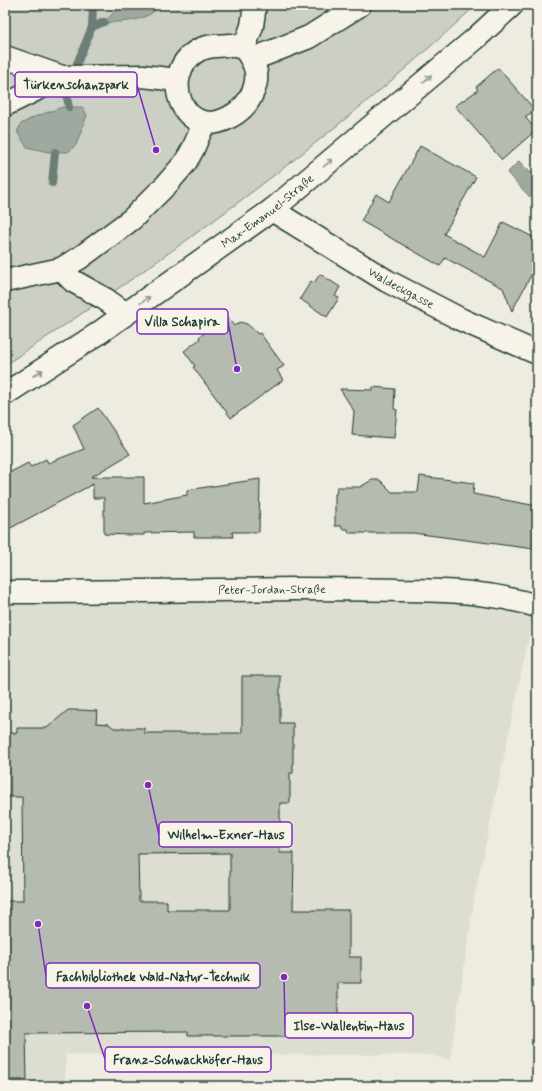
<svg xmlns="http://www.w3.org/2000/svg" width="542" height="1091" font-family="Mynerve,sans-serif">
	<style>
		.built { fill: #ddddd2 }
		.green { fill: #cccfc4; stroke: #76867c }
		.water { fill: #9fa99f; stroke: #6c7e74 }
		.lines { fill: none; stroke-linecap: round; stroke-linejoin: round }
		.stream { stroke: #6c7e74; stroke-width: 8 }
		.building { fill: #b5bbb0; stroke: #1f3d34; fill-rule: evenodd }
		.minor-casing { stroke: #1f3d34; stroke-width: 25 }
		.major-casing { stroke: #1f3d34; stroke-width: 25 }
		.minor { stroke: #f7f3e8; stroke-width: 22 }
		.major { stroke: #f7f3e8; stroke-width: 22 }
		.oneway { stroke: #8b988e }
		.labels { text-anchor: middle; stroke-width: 3; stroke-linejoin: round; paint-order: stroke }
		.street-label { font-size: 12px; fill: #1f3d34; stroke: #f7f3e8 }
		.leader { fill: none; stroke: #7b2cbf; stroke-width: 1.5 }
		.callout-dot { fill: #7b2cbf; stroke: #f7f3e8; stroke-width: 1.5 }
		.callout { fill: #f7f3e8; stroke: #7b2cbf; stroke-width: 1.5 }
		.callout-label { font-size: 13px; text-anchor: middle; font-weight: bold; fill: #1f3d34 }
	</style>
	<rect width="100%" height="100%" fill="#eeece1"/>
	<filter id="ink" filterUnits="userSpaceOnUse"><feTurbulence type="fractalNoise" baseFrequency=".025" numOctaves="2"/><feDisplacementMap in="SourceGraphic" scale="8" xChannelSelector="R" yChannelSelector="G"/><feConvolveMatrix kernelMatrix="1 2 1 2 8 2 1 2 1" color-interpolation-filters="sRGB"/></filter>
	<g filter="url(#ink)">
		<polygon class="built" points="456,590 535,608 475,895 450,1060 430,1055 66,1054 65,1086 5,1086 5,591"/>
		<path class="green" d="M5,5H476C332,140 170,256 5,365Z"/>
		<g class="water">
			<path d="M122,5H160C149,21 122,23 104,22Z"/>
			<polygon points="63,107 82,107 87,115 76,145 68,152 48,152 27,147 17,132 21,124 34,117"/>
			<polygon points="519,161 537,179 537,190 530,197 507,173"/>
		</g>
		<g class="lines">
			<g class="stream">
				<polyline points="92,27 93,5"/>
				<polyline points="76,66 92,27 104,22"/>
				<polyline points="66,93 69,107"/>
				<polyline points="52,183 55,152"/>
			</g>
		</g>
		<g class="building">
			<polygon points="498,68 535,110 525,117 536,130 502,160 455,106 478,90 476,87"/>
			<polygon points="420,146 476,177 444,234 485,257 503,222 537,239 537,264 512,311 503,288 445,258 440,266 361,221 376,194 389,202"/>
			<polygon points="320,274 340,287 335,296 339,298 327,317 300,299 311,281 314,283"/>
			<polygon points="227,317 234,326 240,322 247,324 258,334 260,333 284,366 277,370 283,380 231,418 193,367 195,366 184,351 200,339 199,337"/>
			<polygon points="373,387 395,389 394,409 397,410 394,438 352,435 354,411 340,389 373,390"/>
			<polygon points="98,408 130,454 91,477 144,477 144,503 187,495 187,490 260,479 259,532 232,532 233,537 194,537 194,532 144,533 144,535 130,535 104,534 104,498 93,498 93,484 5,531 5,475 28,463 31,467 46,459 48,463 84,449 73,425"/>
			<polygon points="420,476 474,483 473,494 537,506 537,546 534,545 534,549 413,533 349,533 348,529 342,529 342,526 335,526 335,494 336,494 337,487 360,487 372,480 380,480 392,492 418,492"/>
			<path d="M242,676H280V723H293V773H290V803H280V853H294L293,910H349V957H361V983H338V1036H188V1032L26,1033L27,1080H5V901H23L22,797H5V733H17V728H47L68,710H80L97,711L96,723L109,724L114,728H144V733H242ZM230,853V910H167V901H139L138,854Z"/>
		</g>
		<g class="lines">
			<g class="minor-casing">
				<g id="minor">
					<path d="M230,45L244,48C256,64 261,77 251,96C246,107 238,113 228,118C183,141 158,75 197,51C207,45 219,46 230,45Z"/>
					<polyline points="244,48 252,26 255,5"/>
					<polyline points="5,57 62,77"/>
					<polyline points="253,59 309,37 360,5"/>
					<polyline points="5,105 62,77 143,76 177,80"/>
					<path id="s1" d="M272,210L387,281L462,320L537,353"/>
					<polyline points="61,269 73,281 105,299 126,314"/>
					<polyline points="5,281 61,269 81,257 132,219 167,184 185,163 193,149 204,123"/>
					<path id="s2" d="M5,592C102,592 199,590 296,589C330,589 365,589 399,590C446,590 492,592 537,606"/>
				</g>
			</g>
			<g class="major-casing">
				<g id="major">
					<path id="s3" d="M5,394L96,335L272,210L475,39L512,5"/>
				</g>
			</g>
			<use href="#minor" class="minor"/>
			<use href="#major" class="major"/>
		</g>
		<defs><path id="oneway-shaft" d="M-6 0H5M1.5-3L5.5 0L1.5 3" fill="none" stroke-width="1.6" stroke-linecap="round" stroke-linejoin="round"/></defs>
		<g class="oneway">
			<use href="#oneway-shaft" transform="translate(427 79) rotate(-40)"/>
			<use href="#oneway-shaft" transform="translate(328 163) rotate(-40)"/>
			<use href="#oneway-shaft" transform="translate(145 300) rotate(-35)"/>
			<use href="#oneway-shaft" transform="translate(38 373) rotate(-33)"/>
		</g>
	</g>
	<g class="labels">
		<g class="street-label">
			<text dy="4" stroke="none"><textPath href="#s3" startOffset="320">Max-Emanuel-Straße</textPath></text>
			<text dy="4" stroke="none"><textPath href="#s1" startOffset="151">Waldeckgasse</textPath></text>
			<text dy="4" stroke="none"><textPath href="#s2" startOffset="267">Peter-Jordan-Straße</textPath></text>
		</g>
	</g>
	<path class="leader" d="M156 150L137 85M237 369L228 322M148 785L159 835M38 924L46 976M284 977L285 1026M87 1006L105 1059"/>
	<g class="callout-dot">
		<circle cx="156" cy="150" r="4"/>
		<circle cx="237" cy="369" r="4"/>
		<circle cx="148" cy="785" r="4"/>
		<circle cx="38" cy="924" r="4"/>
		<circle cx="284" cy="977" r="4"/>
		<circle cx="87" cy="1006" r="4"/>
	</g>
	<g class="callout">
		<rect x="15" y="72" width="122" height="25" rx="4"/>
		<rect x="137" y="309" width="91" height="25" rx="4"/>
		<rect x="159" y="822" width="133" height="25" rx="4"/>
		<rect x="46" y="963" width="214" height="25" rx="4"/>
		<rect x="285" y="1013" width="128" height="25" rx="4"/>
		<rect x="105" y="1047" width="166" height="25" rx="4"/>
	</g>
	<g class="callout-label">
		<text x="76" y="89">Türkenschanzpark</text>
		<text x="182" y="326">Villa Schapira</text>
		<text x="226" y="839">Wilhelm-Exner-Haus</text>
		<text x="153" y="981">Fachbibliothek Wald-Natur-Technik</text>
		<text x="349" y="1030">Ilse-Wallentin-Haus</text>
		<text x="188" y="1064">Franz-Schwackhöfer-Haus</text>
	</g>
	<rect width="542" height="1091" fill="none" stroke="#f7f3e8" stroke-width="20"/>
	<rect x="10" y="10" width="522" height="1071" fill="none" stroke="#1f3d34" stroke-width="1.5" filter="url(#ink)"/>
</svg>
